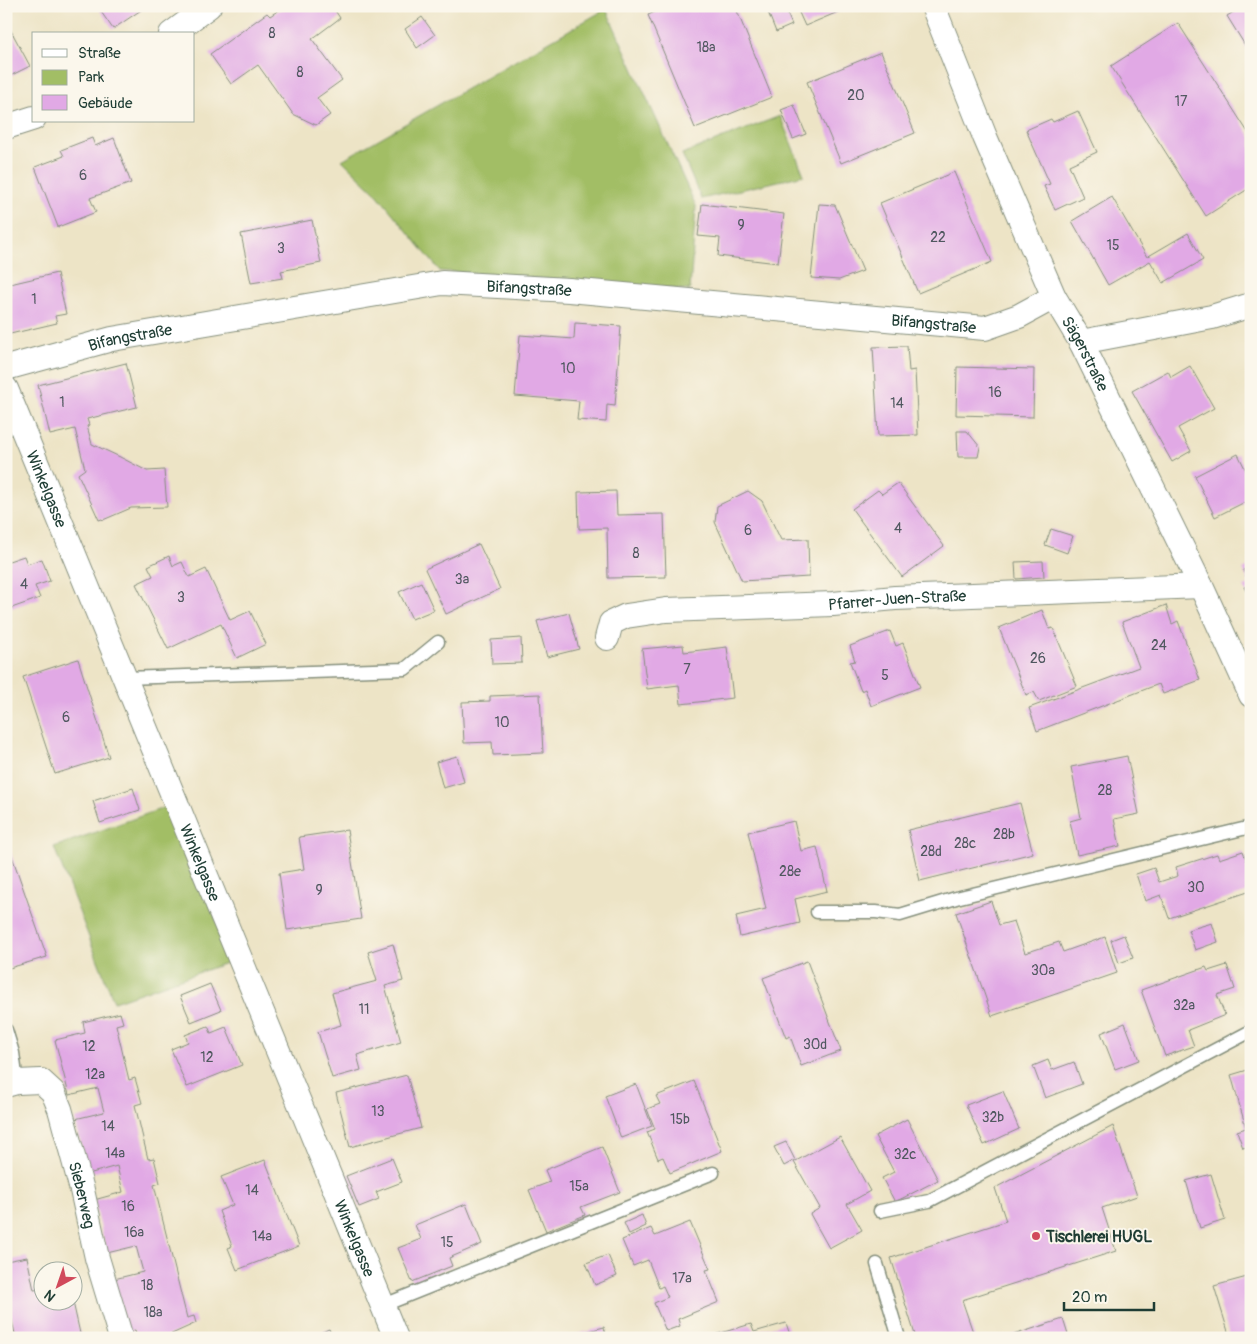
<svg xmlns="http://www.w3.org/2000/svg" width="1257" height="1344" font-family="Pangolin,sans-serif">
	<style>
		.green { fill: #a2be65; stroke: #607e4c }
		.building { fill: #e1a9e5 }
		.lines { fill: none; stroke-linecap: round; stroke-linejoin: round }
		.lane-casing { stroke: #86907d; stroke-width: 15 }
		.street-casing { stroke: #86907d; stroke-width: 26 }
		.lane { stroke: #fff; stroke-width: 12 }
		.street { stroke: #fff; stroke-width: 24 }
		.poi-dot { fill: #d1495b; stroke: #fbf7ec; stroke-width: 2 }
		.labels { text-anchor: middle; stroke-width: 4; stroke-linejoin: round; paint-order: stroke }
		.number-label { font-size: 14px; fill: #505860 }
		.street-label { font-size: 16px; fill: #1f3d34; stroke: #fbf7ec }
		.poi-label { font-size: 16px; font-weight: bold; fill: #1f3d34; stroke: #fbf7ec; text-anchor: start }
	</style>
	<rect width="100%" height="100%" fill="#fbf7ec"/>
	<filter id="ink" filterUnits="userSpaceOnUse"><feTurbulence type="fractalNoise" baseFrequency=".02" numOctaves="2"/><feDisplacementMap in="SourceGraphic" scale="10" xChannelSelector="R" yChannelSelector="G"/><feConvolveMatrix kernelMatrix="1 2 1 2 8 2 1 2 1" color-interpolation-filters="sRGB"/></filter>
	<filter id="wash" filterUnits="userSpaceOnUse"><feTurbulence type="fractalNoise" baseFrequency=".0096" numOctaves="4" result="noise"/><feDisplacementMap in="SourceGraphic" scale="20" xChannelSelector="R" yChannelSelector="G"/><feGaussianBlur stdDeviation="1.12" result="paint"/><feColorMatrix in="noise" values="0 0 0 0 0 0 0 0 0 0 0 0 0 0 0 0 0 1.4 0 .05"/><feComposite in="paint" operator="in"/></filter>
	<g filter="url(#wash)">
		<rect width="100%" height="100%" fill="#ede4c6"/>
		<g class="green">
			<polygon points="606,9 696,206 690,290 440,271 375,192 342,160"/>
			<polygon points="780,116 804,175 701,199 682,154"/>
			<polygon points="172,805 232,961 114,1002 54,847"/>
		</g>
		<g id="blocks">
			<g class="building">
				<polygon points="97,6 147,6 113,29"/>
				<polygon points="285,6 332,6 340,18 312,39 342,80 317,98 330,115 316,125 293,114 258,65 231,84 210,54 267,13 270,16"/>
				<polygon points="668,6 735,6 772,97 695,128 648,15"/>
				<polygon points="780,6 784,6 792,25 776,32 768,12"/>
				<polygon points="796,6 852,6 805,26"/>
				<polygon points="1243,6 1251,6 1251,55 1227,16"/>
				<polygon points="422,17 435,35 417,48 405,29"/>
				<polygon points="1178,23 1251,137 1251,187 1206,216 1111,66"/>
				<polygon points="6,25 8,25 30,66 6,78"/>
				<polygon points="881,52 915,133 841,163 807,82"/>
				<polygon points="794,105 806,134 793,139 781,110"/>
				<polygon points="1078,111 1097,152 1069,165 1083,197 1055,210 1044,186 1050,184 1026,130 1051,119 1053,122"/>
				<polygon points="92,138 95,146 114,138 131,183 90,198 96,212 58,227 35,167 64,156 61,150"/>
				<polygon points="954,172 992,262 918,293 880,203"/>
				<polygon points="1112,197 1147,257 1188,233 1203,260 1163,283 1150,261 1108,285 1072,221"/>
				<polygon points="702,204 784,214 778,263 718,256 720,238 698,236"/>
				<polygon points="819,204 835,205 863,271 839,280 811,278"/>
				<polygon points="312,220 321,263 281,271 283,278 251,283 241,234"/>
				<polygon points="57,273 66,314 55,316 57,323 6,335 6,285"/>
				<polygon points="575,323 621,326 615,406 607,405 606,422 577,420 579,401 515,396 520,335 574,339"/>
				<polygon points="907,346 909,371 915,370 918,435 878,436 873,347"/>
				<polygon points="126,363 137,407 87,419 89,425 87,426 92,444 120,457 147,471 164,470 167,507 131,508 103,520 102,519 99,520 78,474 85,469 75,429 50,435 38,385"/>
				<polygon points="1190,366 1214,408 1178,428 1191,451 1172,462 1132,391 1168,371 1171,377"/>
				<polygon points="957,367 1034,369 1033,417 956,415"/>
				<polygon points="957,431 967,431 980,447 978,457 958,457"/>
				<polygon points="1238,454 1251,481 1251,499 1215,517 1195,476"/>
				<polygon points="898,483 944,546 902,577 852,509 878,490 882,494"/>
				<polygon points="616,491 617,515 664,514 666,577 608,578 607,528 579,529 578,492"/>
				<polygon points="748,491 762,501 781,540 808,539 809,577 742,581 715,522 717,506"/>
				<polygon points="1051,529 1073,536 1067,553 1045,545"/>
				<polygon points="479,544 500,589 446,614 425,569"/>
				<polygon points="24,556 27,564 42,559 50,581 35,586 40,598 6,610 6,562"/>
				<polygon points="169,556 173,566 182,562 189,577 206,569 230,620 250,611 266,644 237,658 221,624 168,649 136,584 153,576 148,566"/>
				<polygon points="1043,561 1044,577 1016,579 1015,562"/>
				<polygon points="1251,566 1251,601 1244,587 1251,585 1243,570"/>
				<polygon points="421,582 434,610 412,619 399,592"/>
				<polygon points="1166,605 1172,624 1178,621 1200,680 1163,694 1159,684 1037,731 1029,708 1139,667 1122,622"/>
				<polygon points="1042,610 1049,629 1053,628 1077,686 1039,701 1034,692 1026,695 999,628"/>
				<polygon points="569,613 579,649 547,657 537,621"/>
				<polygon points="890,631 896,646 903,643 920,687 871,706 865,689 861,691 850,662 855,661 850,646"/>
				<polygon points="521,638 522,663 492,664 491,640"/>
				<polygon points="683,645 684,652 727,647 733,698 681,704 679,685 647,689 642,649"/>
				<polygon points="78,659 109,757 55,774 23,677"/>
				<polygon points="540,694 543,753 493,755 492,742 464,743 462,702 490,701 490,696"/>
				<polygon points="457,756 464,782 443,788 436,762"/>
				<polygon points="1127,756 1139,814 1114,819 1120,846 1077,855 1070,821 1081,818 1071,767"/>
				<polygon points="133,788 140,810 100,823 93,801"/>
				<polygon points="1020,803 1033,853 920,881 908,830"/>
				<polygon points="794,821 801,851 817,847 827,891 795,899 800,923 740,937 736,916 766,909 748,832"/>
				<polygon points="347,830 361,919 287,930 279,873 304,869 299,837"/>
				<polygon points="6,839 47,957 6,969"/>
				<polygon points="1243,851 1251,874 1251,891 1169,918 1161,895 1145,901 1136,874 1154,868 1159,882 1178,876 1176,867 1217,854 1219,859"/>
				<polygon points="991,901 999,925 1014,921 1025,953 1059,942 1063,952 1105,937 1117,973 992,1016 956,913"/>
				<polygon points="1212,923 1218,942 1195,950 1188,930"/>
				<polygon points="1124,935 1133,958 1119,963 1111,940"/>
				<polygon points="393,944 403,981 385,986 401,1042 357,1055 361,1070 332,1078 318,1032 341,1025 332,993 377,981 368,952"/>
				<polygon points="807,961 841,1051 801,1066 790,1036 786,1038 763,978"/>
				<polygon points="1227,965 1235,989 1217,995 1225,1015 1188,1030 1194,1046 1165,1056 1141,990 1206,967 1208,971"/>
				<polygon points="210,984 221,1010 191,1022 180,996"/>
				<polygon points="120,1013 123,1023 116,1025 129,1080 135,1078 142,1103 135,1105 148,1159 154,1158 160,1183 154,1185 187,1318 194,1316 196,1323 163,1338 137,1338 135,1330 126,1332 114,1279 143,1272 136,1246 107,1253 94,1200 123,1192 117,1166 88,1174 75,1119 104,1112 98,1088 69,1095 55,1040 85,1033 83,1022"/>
				<polygon points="1125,1023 1139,1060 1115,1069 1101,1033"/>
				<polygon points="208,1026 211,1033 226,1027 242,1065 187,1087 171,1049 188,1042 185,1035"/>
				<polygon points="1048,1060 1052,1070 1074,1062 1082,1084 1045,1098 1033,1066"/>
				<polygon points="1251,1069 1251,1146 1243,1148 1237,1131 1246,1128 1231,1075"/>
				<polygon points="407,1075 421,1128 350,1147 336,1093"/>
				<polygon points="694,1081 722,1151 670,1173 663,1157 658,1159 647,1132 655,1129 647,1109 660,1104 656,1096"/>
				<polygon points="636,1084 652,1126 621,1138 605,1096"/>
				<polygon points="1003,1091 1019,1129 984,1145 966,1105"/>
				<polygon points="907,1119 938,1180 895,1202 882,1178 894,1172 875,1136"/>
				<polygon points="1113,1126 1137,1196 1102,1208 1116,1251 962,1300 975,1338 916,1338 891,1258 1006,1221 995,1188"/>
				<polygon points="840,1137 870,1191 847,1204 862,1230 829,1248 810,1214 820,1208 794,1162"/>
				<polygon points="786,1142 795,1160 784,1166 774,1147"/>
				<polygon points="602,1147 620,1192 581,1207 585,1215 546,1231 529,1190 550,1182 545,1170"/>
				<polygon points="392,1158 402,1182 376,1192 379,1199 359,1207 346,1176"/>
				<polygon points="265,1160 299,1246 237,1270 228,1248 232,1246 219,1211 233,1205 221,1177"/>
				<polygon points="1211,1174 1225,1220 1200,1228 1186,1181"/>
				<polygon points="466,1204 482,1244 449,1258 452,1266 412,1282 398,1248 421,1239 415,1225"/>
				<polygon points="642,1215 646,1226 629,1234 624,1223"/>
				<polygon points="690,1222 710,1269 706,1270 719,1302 678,1319 680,1326 666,1331 654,1303 668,1297 663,1286 659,1288 648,1260 633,1266 622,1240 651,1228 655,1236"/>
				<polygon points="608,1255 617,1276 595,1285 586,1263"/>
				<polygon points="27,1257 34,1290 42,1289 42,1302 73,1302 81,1338 16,1338 6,1295 6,1261"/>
				<polygon points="1247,1277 1251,1290 1251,1338 1230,1338 1214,1286"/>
				<polygon points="1063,1319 1069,1338 1007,1338 1007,1337"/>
				<polygon points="786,1323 791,1338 715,1338 714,1335 751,1324 754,1332"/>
				<polygon points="604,1327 607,1338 567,1338 567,1337"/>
				<polygon points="329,1329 333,1338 309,1338"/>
			</g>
		</g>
	</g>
	<g filter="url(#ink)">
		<use href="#blocks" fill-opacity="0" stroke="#86907d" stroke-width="1"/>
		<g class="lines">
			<g class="lane-casing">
				<g id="lane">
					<polyline points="125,678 405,669 438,642"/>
					<polyline points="817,912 876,912 900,915 956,898 1251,827"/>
					<polyline points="6,1030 13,1053 17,1082"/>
					<polyline points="880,1211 929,1201 1251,1031"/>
					<polyline points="877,1264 899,1338"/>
					<polyline points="384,1305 713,1173"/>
				</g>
			</g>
			<g class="street-casing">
				<g id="street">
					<path id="s1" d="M933,6L985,137L1054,297L1081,342L1201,586L1251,695"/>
					<polyline points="171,34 209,6"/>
					<polyline points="6,127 34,118"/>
					<polyline points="1081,342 1212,317 1251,305"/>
					<path id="s2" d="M6,368L112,339L442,283L569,290L985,328L1019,316L1054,297"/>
					<path id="s3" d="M6,389L396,1338"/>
					<path id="s4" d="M607,638L611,623L626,616L666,610L833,604L895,598L1201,586"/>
					<path id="s5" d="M6,1085L17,1082L41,1081L53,1092L60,1109L82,1190L97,1258L121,1338"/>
				</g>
			</g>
			<use href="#lane" class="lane"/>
			<use href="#street" class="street"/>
		</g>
	</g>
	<circle class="poi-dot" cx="1036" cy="1236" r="5"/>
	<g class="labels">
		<g class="number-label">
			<text x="272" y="38">8</text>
			<text x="706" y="52">18a</text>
			<text x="300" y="77">8</text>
			<text x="856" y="100">20</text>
			<text x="1181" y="106">17</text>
			<text x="83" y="180">6</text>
			<text x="741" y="230">9</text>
			<text x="938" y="242">22</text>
			<text x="1113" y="250">15</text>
			<text x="281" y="253">3</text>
			<text x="34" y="304">1</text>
			<text x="568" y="373">10</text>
			<text x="995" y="397">16</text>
			<text x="62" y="407">1</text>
			<text x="897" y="408">14</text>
			<text x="898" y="533">4</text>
			<text x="748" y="535">6</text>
			<text x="636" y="558">8</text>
			<text x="462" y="584">3a</text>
			<text x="24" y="589">4</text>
			<text x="181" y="602">3</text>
			<text x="1159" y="650">24</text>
			<text x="1038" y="663">26</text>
			<text x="687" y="674">7</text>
			<text x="885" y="680">5</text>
			<text x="66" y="722">6</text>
			<text x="502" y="727">10</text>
			<text x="1105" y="795">28</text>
			<text x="1004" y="839">28b</text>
			<text x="965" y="848">28c</text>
			<text x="931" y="856">28d</text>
			<text x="790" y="876">28e</text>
			<text x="1196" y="892">30</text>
			<text x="319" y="895">9</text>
			<text x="1043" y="975">30a</text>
			<text x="1184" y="1010">32a</text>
			<text x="364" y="1014">11</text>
			<text x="815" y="1049">30d</text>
			<text x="89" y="1051">12</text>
			<text x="207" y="1062">12</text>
			<text x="95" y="1079">12a</text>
			<text x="378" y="1116">13</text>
			<text x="993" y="1122">32b</text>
			<text x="680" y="1124">15b</text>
			<text x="108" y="1131">14</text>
			<text x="115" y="1158">14a</text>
			<text x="905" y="1159">32c</text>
			<text x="579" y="1191">15a</text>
			<text x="252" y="1195">14</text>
			<text x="128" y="1211">16</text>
			<text x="134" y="1237">16a</text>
			<text x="262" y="1241">14a</text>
			<text x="447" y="1247">15</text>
			<text x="682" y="1283">17a</text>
			<text x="147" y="1290">18</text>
			<text x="153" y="1317">18a</text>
		</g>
		<g class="street-label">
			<text dy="6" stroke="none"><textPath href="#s2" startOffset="532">Bifangstraße</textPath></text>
			<text dy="6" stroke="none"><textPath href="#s2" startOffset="938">Bifangstraße</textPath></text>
			<text dy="6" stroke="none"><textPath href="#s2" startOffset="128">Bifangstraße</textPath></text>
			<text dy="6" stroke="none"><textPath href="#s1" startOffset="380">Sägerstraße</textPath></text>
			<text dy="6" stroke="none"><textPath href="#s3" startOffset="108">Winkelgasse</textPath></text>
			<text dy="6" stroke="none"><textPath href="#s4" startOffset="304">Pfarrer-Juen-Straße</textPath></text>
			<text dy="6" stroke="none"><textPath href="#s3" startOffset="512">Winkelgasse</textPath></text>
			<text dy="6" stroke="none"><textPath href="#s5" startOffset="159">Sieberweg</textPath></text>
			<text dy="6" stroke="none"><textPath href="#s3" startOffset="918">Winkelgasse</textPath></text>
		</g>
		<g class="poi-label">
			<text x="1046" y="1242">Tischlerei HUGL</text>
		</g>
	</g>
	<rect width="1257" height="1344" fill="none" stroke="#fbf7ec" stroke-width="25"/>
	<rect x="32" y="32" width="162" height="90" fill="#fbf7ec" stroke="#a3ada2"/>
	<rect x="42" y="49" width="25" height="8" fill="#ffffff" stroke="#a3ada2"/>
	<text x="78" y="58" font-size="15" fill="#1f3d34">Straße</text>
	<rect x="42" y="70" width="25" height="15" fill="#a2be65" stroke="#a3ada2"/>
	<text x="78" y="82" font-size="15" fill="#1f3d34">Park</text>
	<rect x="42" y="95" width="25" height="15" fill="#e1a9e5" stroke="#a3ada2"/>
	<text x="78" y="108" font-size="15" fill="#1f3d34">Gebäude</text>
	<g transform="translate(58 1286) rotate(220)"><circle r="24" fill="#fbf7ec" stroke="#a3ada2"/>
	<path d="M0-4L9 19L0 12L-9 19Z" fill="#d1495b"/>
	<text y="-8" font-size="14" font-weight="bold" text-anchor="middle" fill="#1f3d34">N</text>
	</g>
	<path d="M1064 1302v8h90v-8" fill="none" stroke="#1f3d34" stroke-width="2.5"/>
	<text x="1072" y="1302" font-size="15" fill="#1f3d34" stroke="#fbf7ec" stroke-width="4" paint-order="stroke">20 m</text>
</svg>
